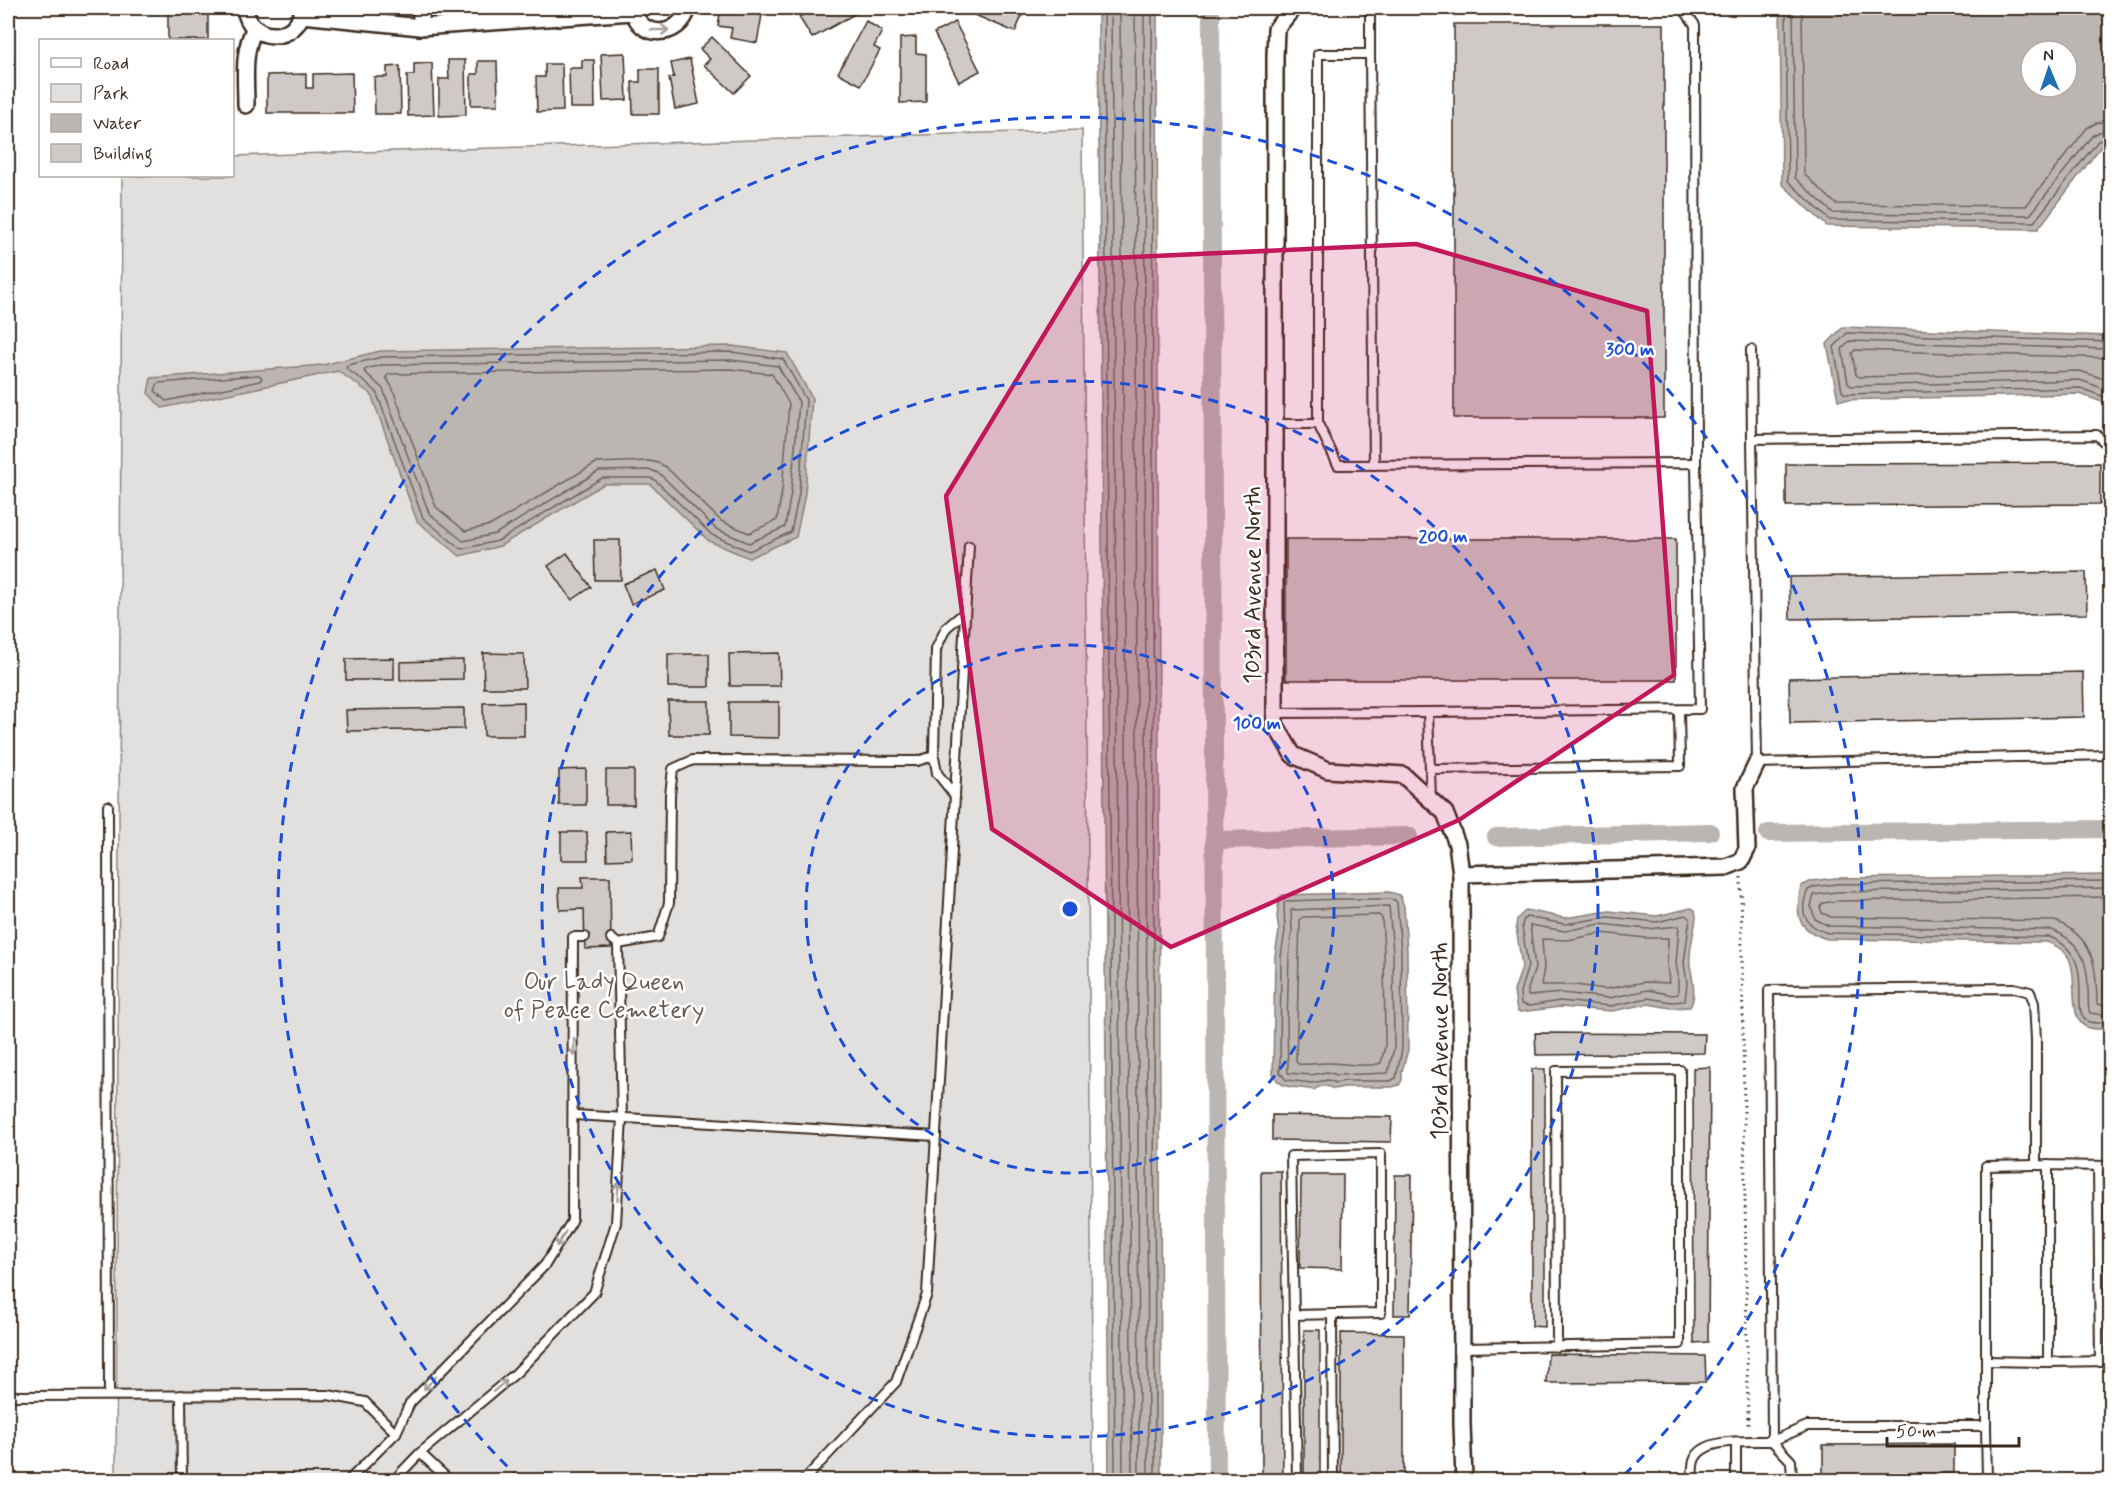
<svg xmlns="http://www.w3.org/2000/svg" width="2118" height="1488" font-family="Mynerve,sans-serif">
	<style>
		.green { fill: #e2e0de; stroke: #8e857e; stroke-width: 1.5 }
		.water { fill: #bcb6b3; stroke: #887e77; stroke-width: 1.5; fill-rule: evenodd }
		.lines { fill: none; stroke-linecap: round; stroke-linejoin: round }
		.shore { stroke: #6f625a; stroke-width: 1.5 }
		.canal { stroke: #bcb6b3; stroke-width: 18 }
		.building { fill: #cfcac7; stroke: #3b2a1e; stroke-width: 1.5 }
		.service-casing { stroke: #3b2a1e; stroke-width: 12 }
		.minor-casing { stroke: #3b2a1e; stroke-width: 20 }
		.path { stroke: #3b2a1e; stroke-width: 3; stroke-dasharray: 1.5 4.5; stroke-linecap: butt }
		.service { stroke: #fff; stroke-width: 8 }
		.minor { stroke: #fff; stroke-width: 15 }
		.oneway { stroke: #a79f9a }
		.marked { fill: #c2185b; fill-opacity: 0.2; stroke: #c2185b; stroke-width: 4.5; stroke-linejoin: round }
		.ring { fill: none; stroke: #1d4ed8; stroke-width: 3; stroke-dasharray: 10 8 }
		.labels { text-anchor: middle; stroke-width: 5; stroke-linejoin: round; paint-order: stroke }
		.street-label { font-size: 24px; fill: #3b2a1e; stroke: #fff }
		.park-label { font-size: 24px; fill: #65584e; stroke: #fff }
		.centre { fill: #1d4ed8; stroke: #fff; stroke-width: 3 }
		.ring-label { font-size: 18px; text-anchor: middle; font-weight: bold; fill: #1d4ed8; stroke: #fff; stroke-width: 5; stroke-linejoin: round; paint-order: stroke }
	</style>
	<rect width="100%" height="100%" fill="#fff"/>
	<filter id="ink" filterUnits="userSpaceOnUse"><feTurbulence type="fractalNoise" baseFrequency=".0167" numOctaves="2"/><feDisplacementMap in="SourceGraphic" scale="12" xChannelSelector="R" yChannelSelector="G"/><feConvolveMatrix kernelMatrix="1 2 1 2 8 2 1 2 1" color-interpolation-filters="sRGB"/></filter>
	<g filter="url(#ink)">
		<polygon class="green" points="1082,130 1093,1480 116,1480 122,176 232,176 233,156"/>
		<g class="water">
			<polygon points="1098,8 1157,8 1161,1480 1109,1480"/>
			<path d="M1780,8H2110V144L2102,145L2038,229L1827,226L1782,184ZM2031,51H2067V87H2031Z"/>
			<polygon points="1843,327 2110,336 2110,405 2080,394 1838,400 1827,344"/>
			<polygon points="732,346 787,353 812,398 805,494 796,537 749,558 709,541 650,484 604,484 500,546 460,556 417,521 371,394 338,371 162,408 148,393 151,378 323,365 380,351"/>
			<path d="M2110,875V1029C2103,1029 2094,1030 2087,1027C2066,1020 2080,973 2067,955C2062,948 2054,945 2047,942L1827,939C1796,929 1795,915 1801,886L1812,881L1835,878Z"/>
			<path d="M1389,892L1400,895L1404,907L1407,951L1408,1050L1402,1071V1080L1399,1085L1392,1087H1344L1334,1089C1327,1085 1320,1085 1314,1090C1299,1086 1279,1091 1273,1073L1275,955L1279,931L1277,917L1279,898L1283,895Z"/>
			<path d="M1691,908L1695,910L1696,917C1695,931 1688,951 1690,965C1692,976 1697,997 1690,1007L1671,1008L1648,1004L1612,1011L1560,1007L1520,1012L1517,1011L1514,991L1522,967L1516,927L1517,919L1526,910L1565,918L1609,911L1657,916Z"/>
		</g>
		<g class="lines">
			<g class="shore">
				<polyline points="1104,8 1115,1480"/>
				<polyline points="1111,8 1123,1480"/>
				<polyline points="1120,8 1132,1480"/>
				<polyline points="1135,8 1139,1480"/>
				<polyline points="1144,8 1148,1480"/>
				<polyline points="1152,8 1155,1480"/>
				<polyline points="1786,8 1788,181 1830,220 2034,222 2098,141 2110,138"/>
				<polyline points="1793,8 1795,178 1833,213 2030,215 2092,136 2099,132 2110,130"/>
				<polyline points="1802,8 1804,174 1836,204 2026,206 2087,128 2096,123 2110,121"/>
				<polyline points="2110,342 1847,333 1834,347 1842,391 1845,394 2080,388 2110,399"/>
				<polyline points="2110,349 1850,341 1842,349 1848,383 1851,386 2080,380 2110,391"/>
				<polygon points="731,352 783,359 806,400 799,493 791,532 749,551 712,535 655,480 650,478 602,478 498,541 461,549 423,518 376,391 346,368 348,365 382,357"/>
				<polyline points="2110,358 1855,350 1852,353 1856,375 1859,377 2080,371 2110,381"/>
				<polygon points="731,360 778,366 799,402 791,492 785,527 749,543 716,529 660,474 651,470 599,471 495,534 463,541 429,513 383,389 364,371 366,369 382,365"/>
				<polygon points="730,369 772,374 789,404 782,491 777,520 749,533 721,521 666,467 658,463 650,461 596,463 491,525 465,531 436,507 392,387 386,377 389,374"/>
				<polygon points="259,375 262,378 260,381 166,401 155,391 158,383"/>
				<path d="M2110,881L1836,884L1814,887L1808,890C1798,913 1805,926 1828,933L2050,937C2099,957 2068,1009 2087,1021C2093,1024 2104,1023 2110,1023"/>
				<path d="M2110,888L1836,892L1814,895L1811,906L1815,919L1829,926L2052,930C2080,941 2088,960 2088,990C2089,998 2087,1006 2090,1013L2110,1016"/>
				<path d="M2110,897L1837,901L1823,903L1820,907L1822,913L1831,917L2055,921C2095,937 2096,966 2097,1004L2110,1007"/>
				<polygon points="1342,899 1389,899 1395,900 1397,903 1401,951 1402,1049 1396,1078 1390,1081 1344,1081 1336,1083 1328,1080 1312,1083 1286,1080 1280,1072 1281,956 1285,931 1284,903 1287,901"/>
				<polygon points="1389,906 1393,952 1394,1048 1388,1073 1337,1075 1327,1072 1311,1075 1288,1073 1287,1022 1289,956 1292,931 1291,910"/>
				<path d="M1379,915L1382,918L1384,952L1385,1047L1381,1063C1365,1068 1344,1063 1327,1063C1317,1063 1308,1065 1298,1064L1296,1061L1300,919L1303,917Z"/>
				<polygon points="1686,915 1690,918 1684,963 1687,983 1685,1001 1671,1002 1648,998 1611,1006 1560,1001 1529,1006 1521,1004 1520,992 1528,966 1522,927 1523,921 1526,917 1565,924 1608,917 1657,922"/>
				<polygon points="1601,924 1647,929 1679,926 1676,963 1678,975 1678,994 1672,995 1648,990 1609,998 1561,993 1528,996 1528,989 1535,968 1530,925 1565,931"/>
				<polygon points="1602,933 1646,938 1668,938 1667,965 1669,983 1645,982 1605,989 1575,985 1541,985 1544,968 1542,939 1568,940"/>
			</g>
			<g class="canal">
				<polyline points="1211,8 1217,1480"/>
				<polyline points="1768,833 2110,829"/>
				<polyline points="1496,837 1710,832"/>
				<polyline points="1215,840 1409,836"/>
			</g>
		</g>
		<g class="building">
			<rect x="168" y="8" width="40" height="32"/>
			<polygon points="721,8 762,15 757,43 730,38 732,28 718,26"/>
			<polygon points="816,8 858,8 860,11 812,38 799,17"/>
			<polygon points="964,8 1023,8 1025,9 1015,32 963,10"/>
			<polygon points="866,21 882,31 874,47 880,50 861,85 838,73"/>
			<polygon points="955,22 980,71 959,82 934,33"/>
			<rect x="1454" y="24" width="210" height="394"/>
			<polygon points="712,37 751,76 734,93 704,65 710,59 700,49"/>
			<polygon points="916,37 916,53 926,54 926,102 900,103 900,38"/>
			<polygon points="625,53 627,100 603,101 601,54"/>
			<polygon points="690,59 699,104 675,109 669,78 674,77 671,63"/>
			<polygon points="448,60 465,60 466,115 439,116 439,79 449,79"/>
			<polygon points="582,60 594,60 595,108 570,108 569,68 582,68"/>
			<polygon points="478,61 497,61 498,105 471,105 471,74 478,74"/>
			<polygon points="432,63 434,115 408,116 407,75 414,75 414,64"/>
			<polygon points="545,64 562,64 563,111 537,112 536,77 545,77"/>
			<polygon points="400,66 401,114 375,114 374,77 387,77 387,67"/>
			<polygon points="640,69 659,69 659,114 633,114 632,82 640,82"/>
			<polygon points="352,73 353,113 267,113 267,75 306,74 306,88 313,88 313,74"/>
			<polygon points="2100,463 2100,504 1786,506 1786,464"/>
			<rect x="1286" y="539" width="390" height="141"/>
			<polygon points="594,540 620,540 621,580 595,580"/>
			<polygon points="567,553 591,587 572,600 548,566"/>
			<polygon points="657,570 665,590 631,604 623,584"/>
			<polygon points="2086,572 2087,614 1790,619 1789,577"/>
			<polygon points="483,653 524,654 525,688 484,688"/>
			<polygon points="779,653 780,686 730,686 729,654"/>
			<rect x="668" y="654" width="41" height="33"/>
			<polygon points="394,658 394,680 346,680 346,659"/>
			<polygon points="463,660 463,679 400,680 400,662"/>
			<polygon points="2083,672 2084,717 1790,723 1789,678"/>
			<polygon points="668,701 709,701 709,735 669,735"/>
			<polygon points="524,702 524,736 484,736 483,703"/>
			<polygon points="729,702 779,702 779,738 729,737"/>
			<polygon points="464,708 464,729 347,731 346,710"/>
			<polygon points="586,769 586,805 559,805 559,770"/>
			<rect x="606" y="770" width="28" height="35"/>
			<polygon points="631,831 632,859 607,860 606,832"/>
			<polygon points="561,832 587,832 588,860 561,860"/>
			<polygon points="582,877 610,877 611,948 585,949 584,909 560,910 559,888 583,888"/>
			<polygon points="1535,1033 1705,1034 1704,1053 1536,1055"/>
			<polygon points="1710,1067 1708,1342 1694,1343 1693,1068"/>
			<polygon points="1532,1069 1545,1069 1545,1327 1532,1326"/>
			<polygon points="1272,1115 1392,1117 1391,1142 1272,1140"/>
			<polygon points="1261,1171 1281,1171 1283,1480 1262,1480"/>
			<polygon points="1301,1175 1343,1175 1342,1269 1300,1268"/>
			<polygon points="1395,1175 1412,1175 1410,1315 1394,1315"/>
			<rect x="1304" y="1330" width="16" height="150"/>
			<polygon points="1341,1333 1404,1334 1404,1480 1341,1480"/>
			<polygon points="1548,1354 1705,1356 1706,1382 1546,1383"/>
			<polygon points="1954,1444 1954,1473 1823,1475 1823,1445"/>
			<rect x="1873" y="1476" width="25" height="4"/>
		</g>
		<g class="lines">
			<g class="service-casing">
				<g id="service">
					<polyline points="1370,8 1370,54 1318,54 1318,424 1338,465 1696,463 1700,709 1428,712 1431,799"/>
					<polyline points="1683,8 1695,25 1696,463"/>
					<polyline points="1370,54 1374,465"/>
					<polyline points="1751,350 1752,439"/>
					<polyline points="1275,424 1318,424"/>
					<polyline points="2110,448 2097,435 1752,439 1757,763 2110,755"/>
					<polyline points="1275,713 1428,712"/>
					<polyline points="1430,769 1680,766 1679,710"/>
					<polyline points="955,796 937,773 934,756 936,649 946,628 965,612"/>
					<polyline points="108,806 109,1395"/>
					<polyline points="618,944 658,937 669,903 670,795 673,769 693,760 917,761 934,756"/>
					<polyline points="574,1115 936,1136"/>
					<polyline points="2048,1165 2048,1362 2110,1361"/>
					<polyline points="2098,1166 2100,1362"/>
					<polyline points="1332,1314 1333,1480"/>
					<polyline points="1294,1315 1381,1313 1381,1154 1291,1156 1297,1480"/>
					<path d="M1462,1348C1535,1347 1608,1346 1680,1344V1070L1556,1071L1557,1347"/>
					<polyline points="1986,1361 2048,1362"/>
					<polyline points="181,1395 182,1480"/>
					<polyline points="8,1396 328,1395 365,1402 396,1433"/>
					<polyline points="1986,1426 1987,1480"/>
					<polyline points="1736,1443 1736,1480"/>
					<polyline points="420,1453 449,1480"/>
					<polyline points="349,1480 396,1433 410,1403 545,1265 572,1221 573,937 585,937"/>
					<polyline points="394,1480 420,1453 516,1373 594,1293 616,1223 622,1118 618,944 611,938"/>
					<polyline points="804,1480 896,1382 927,1294 969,546"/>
					<path d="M1692,1480C1693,1475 1692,1467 1694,1461C1702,1436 1751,1442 1772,1441L1769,990L2014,988L2030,992L2034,1003L2036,1040V1165L2110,1166"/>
					<polyline points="1792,1480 1791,1461 1772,1441 1807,1426 1986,1426 1986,1166 2036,1165"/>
				</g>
			</g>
			<g class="minor-casing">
				<g id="minor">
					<path d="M245,8C249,44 298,44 303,8"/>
					<path d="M633,8C638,40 680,39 688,8"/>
					<polyline points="1293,8 1276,29 1275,56 1275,724 1293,755 1328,770 1403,775 1445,813 1457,844 1461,874 1462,1424 1464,1480"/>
					<polyline points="302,15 420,27 633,12"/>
					<polyline points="420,27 422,8"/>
					<path d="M246,105C246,79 242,51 255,28"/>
					<polyline points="1461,874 1726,867 1741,861 1747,849 1745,788 1757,763"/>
				</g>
			</g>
			<polyline class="path" points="1741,877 1748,1428"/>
			<use href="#service" class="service"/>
			<use href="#minor" class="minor"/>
		</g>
		<defs><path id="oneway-shaft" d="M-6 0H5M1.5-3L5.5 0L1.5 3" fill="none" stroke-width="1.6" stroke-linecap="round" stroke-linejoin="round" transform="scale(1.5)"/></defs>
		<g class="oneway">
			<use href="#oneway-shaft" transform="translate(660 30)"/>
			<use href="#oneway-shaft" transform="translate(574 1047) rotate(90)"/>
			<use href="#oneway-shaft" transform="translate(618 1191) rotate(-86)"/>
			<use href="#oneway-shaft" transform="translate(561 1239) rotate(121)"/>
			<use href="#oneway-shaft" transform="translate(430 1383) rotate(134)"/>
			<use href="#oneway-shaft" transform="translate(500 1386) rotate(-40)"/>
		</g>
	</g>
	<path class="marked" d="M1416,244L1647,311L1674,675L1459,820L1171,947L992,829L946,496L1090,259Z"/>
	<g class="ring">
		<circle cx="1070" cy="909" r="264"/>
		<circle cx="1070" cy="909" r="528"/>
		<path d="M520 1479A792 792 0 1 1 1620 1479"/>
	</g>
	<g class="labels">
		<g class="street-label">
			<text transform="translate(1252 585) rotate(-90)" y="8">103rd Avenue North</text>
			<text transform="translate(1439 1041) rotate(-90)" y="8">103rd Avenue North</text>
		</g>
		<g class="park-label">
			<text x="604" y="989">Our Lady Queen<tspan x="604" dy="28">of Peace Cemetery</tspan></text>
		</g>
	</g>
	<circle cx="1070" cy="909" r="9" class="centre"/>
	<g class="ring-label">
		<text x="1630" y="355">300 m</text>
		<text x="1443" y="542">200 m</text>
		<text x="1257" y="729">100 m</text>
	</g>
	<rect width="2118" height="1488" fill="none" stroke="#fff" stroke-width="30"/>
	<rect x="15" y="15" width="2088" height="1458" fill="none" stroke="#3b2a1e" stroke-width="2" filter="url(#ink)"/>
	<rect x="39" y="39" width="195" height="138" fill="#ffffff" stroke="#b1aaa5" stroke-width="1.5"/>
	<rect x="51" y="58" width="30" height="9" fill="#ffffff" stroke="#b1aaa5" stroke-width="1.5"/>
	<text x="93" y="69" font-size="18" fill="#3b2a1e">Road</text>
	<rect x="51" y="84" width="30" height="18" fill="#e2e0de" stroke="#b1aaa5" stroke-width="1.5"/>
	<text x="93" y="99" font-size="18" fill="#3b2a1e">Park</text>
	<rect x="51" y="114" width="30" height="18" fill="#bcb6b3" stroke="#b1aaa5" stroke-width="1.5"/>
	<text x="93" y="129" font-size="18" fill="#3b2a1e">Water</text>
	<rect x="51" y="144" width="30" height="18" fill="#cfcac7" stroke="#b1aaa5" stroke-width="1.5"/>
	<text x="93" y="159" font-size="18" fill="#3b2a1e">Building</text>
	<g transform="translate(2049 69) rotate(358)"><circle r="28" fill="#ffffff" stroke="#b1aaa5" stroke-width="1.5"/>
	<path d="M0-4.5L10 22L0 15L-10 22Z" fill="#1f6fb2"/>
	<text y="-9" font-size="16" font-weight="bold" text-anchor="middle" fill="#3b2a1e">N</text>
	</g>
	<path d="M1887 1437v9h132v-9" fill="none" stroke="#3b2a1e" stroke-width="3"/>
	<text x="1896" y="1437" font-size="18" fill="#3b2a1e" stroke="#ffffff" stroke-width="4.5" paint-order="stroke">50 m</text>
</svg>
